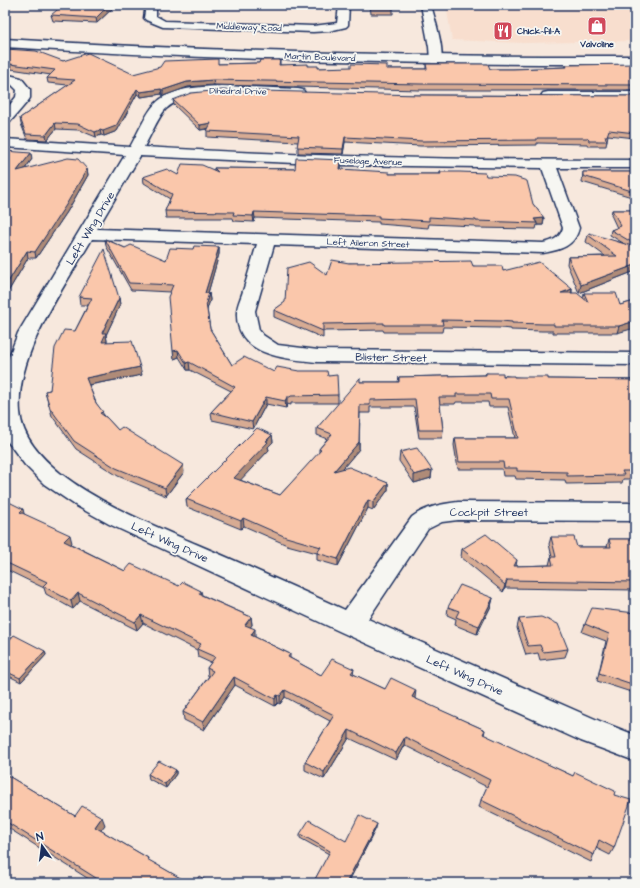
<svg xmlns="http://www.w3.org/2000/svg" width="640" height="888" font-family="'Architects Daughter',sans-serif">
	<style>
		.built { fill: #f8dece }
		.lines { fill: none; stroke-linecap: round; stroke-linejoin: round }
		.minor-casing { stroke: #1b2f5e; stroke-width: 3 }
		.secondary-casing { stroke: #1b2f5e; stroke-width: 3 }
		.minor { fill: #f6f6f2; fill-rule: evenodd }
		.secondary { fill: #f6f6f2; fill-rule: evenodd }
		.wall { fill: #d7ab93; stroke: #1b2f5e }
		.shaded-wall { fill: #af8b78; stroke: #1b2f5e }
		.building { fill: #fac7ab; stroke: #1b2f5e }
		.labels { text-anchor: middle; stroke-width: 3.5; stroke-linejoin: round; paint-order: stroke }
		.far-street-label { font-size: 9px; fill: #1b2f5e; stroke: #f6f6f2 }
		.far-poi-label { font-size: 9px; font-weight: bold; fill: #1b2f5e; stroke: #f6f6f2; text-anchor: start }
		.street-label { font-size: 11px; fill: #1b2f5e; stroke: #f6f6f2 }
	</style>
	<rect width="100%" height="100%" fill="#f7e8dd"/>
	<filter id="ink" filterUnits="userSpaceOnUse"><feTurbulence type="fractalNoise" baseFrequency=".025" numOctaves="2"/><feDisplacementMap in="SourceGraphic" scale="8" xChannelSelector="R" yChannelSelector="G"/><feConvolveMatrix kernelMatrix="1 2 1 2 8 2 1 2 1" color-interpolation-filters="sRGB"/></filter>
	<g filter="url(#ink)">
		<polygon class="built" points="446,5 635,5 635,41 524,43 452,40"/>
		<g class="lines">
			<g class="minor-casing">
				<g id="minor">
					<polygon points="146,5 156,5 156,16 165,21 313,26 337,23 339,5 349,5 348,25 346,27 329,31 313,32 163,27 146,20 144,18"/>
					<path d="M421,5H431C434,16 446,54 440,63H432L430,60L429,47Z"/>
					<polygon points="5,74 21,78 30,89 30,98 28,101 10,122 5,123 5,111 16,97 17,90 11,84 5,82"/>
					<path d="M222,86L298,89L303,90L305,93L303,96L298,97C264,96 193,86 167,108C160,113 149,139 144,147C308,157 471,160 635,160V168H557L579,228C575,246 560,250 543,253L274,245L255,311L259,330L263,335L278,345L318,350L635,353V365L318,362C286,359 235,356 237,312C237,305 241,298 243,291C248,276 252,260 257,244L92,239C64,288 15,354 20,412C22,438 41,457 60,473C100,504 150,524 196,544C246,565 296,588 345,610L412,517C425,507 441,504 458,502L635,503V521L458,520L442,522L428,529L368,619L602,722L635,735V761L581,741L341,632L109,524L75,505L44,484L25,465L5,438V367L18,333L125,155L5,147V139L130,147C137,135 146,113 155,104C171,87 200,87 222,86ZM140,156L340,165L542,168L563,228C560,238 553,241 543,243L97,229Z"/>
					<polygon points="548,92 635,92 635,100 543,99 541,96 543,93"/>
				</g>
			</g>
			<g class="secondary-casing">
				<path id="secondary" d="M5,39C215,52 425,57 635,56V64C425,65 215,60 5,47Z"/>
			</g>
			<use href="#minor" class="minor"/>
			<use href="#secondary" class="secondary"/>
		</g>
		<g class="wall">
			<polygon points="116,5 97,23 53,21 51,15"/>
			<rect x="293" y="5" width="22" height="4"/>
			<polygon points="370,5 393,5 393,14 371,14"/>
			<polygon points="5,49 63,61 133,74 218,64 259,63 280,60 280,65 308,66 318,68 387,69 426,69 426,64 490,69 513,69 566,67 566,65 635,65 635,90 420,90 214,85 188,87 163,96 162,94 141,97 137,94 117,131 104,136 101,135 96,137 79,130 56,129 47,140 27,139 21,124 20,118 68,85 48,83 47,78 51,75 11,69 9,73 5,73"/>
			<polygon points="420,95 635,96 635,138 608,135 606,146 588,146 587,144 537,143 537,145 421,146 345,142 343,154 298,153 298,142 207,137 207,131 208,129 200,130 174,105 173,100"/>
			<polygon points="5,151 32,159 25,169 87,169 88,175 67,212 36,258 28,258 5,297"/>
			<polygon points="341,160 341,169 389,174 440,174 440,172 486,176 533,204 544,218 543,225 537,225 536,229 476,228 475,226 429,224 428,228 379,224 379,222 255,218 254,222 234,221 233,218 166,218 165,211 170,199 144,183 143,177 178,175 214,170 214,168 295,169"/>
			<polygon points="583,172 635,172 635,198 582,182"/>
			<polygon points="612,210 635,210 635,271 579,293 567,264 568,257 605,256 586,242 588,235 623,243 610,235 611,230 617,228 611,215"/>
			<polygon points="105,239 125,248 166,260 193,249 219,247 219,254 208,293 209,293 210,300 207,309 210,329 232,365 274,372 328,376 338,395 338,403 291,403 291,405 287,404 286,408 266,404 253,429 212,420 211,412 231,391 190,370 187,370 179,357 174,359 170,292 131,290 106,246"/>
			<polygon points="349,263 473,266 503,271 572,289 572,293 583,298 584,293 620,305 635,301 617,333 553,333 553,331 542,331 511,330 511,329 500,328 443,327 442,332 384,332 383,330 323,331 323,338 274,317 274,310 327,275"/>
			<polygon points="79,297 119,298 120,305 106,335 107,341 107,342 142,375 89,385 96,403 104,415 118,430 184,472 166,496 118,476 76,449 52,416 45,391 50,390 75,331 88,305 80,305"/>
			<polygon points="486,373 514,377 548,379 635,380 635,479 623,479 622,483 566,484 565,480 516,479 515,476 503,476 502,469 458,469 454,445 455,438 515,438 508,407 489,407 488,402 456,402 455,404 440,404 443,430 442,438 419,438 414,407 370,407 370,413 360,413 359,449 342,469 388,483 388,490 373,510 368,508 338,566 317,560 317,553 287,545 244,526 241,529 187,507 186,499 272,435 273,442 268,447 269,450 240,480 280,495 319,453 319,449 327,439 317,435 317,428 360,382 398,382 399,377 485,375"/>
			<polygon points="400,452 432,470 431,478 414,483 399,461"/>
			<polygon points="5,500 24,514 72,543 71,544 125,571 179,586 201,591 202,595 251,617 252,625 250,627 255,637 290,654 290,658 321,675 354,669 353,674 385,689 415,698 415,699 485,730 484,735 614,795 614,848 610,855 596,848 591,862 479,807 481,800 487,787 404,745 396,760 349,738 324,779 305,770 305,762 330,721 285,697 280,704 278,703 275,706 235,685 204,730 184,720 183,712 209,676 208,676 207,668 211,663 198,657 197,650 143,623 137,630 80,601 73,609 46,594 44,588 5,569"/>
			<polygon points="551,537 577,547 607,547 609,539 635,539 635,590 505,588 503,592 461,557 462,549 517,560 516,566 549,565 551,557 552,557 549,544"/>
			<polygon points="493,598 491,606 477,634 455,625 456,619 447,615 448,607"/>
			<polygon points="635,613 635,689 634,693 597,681 606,641 582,632 585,624"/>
			<polygon points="519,619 568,649 565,657 540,660 538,653 526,655 517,628"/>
			<polygon points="5,645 45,651 46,655 21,682 5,674"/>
			<polygon points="176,770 176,774 166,788 149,779 148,774"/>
			<polygon points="5,774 75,816 105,825 100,830 148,858 148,860 189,883 95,883 5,826"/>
			<polygon points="376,828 348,883 313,883 329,854 300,838 300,834 346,841"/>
		</g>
		<g class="shaded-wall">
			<polygon points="109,5 116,5 97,23 96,18"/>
			<polygon points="10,64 11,69 9,73 8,68"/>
			<polygon points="213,80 214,85 188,87 163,96 163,90 187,82"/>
			<polygon points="137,89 137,94 117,131 104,136 103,131"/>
			<polygon points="161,89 162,94 141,97 140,92"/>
			<polygon points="55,123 56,129 47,140 46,135"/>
			<polygon points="211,123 211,128 200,130 200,125"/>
			<polygon points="100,130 101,135 96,137 95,132"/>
			<polygon points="345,137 345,142 343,154 343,149"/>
			<polygon points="31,153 32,159 19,177 17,171"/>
			<polygon points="87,169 88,175 67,212 36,258 35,252"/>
			<polygon points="254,212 255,218 254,222 253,216"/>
			<polygon points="544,218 543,225 537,225 537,223 534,219"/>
			<polygon points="635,242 635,247 632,248 633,243"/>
			<polygon points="219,247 219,254 206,300 205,293"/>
			<polygon points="27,251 28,258 5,297 5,287"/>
			<polygon points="635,265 635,271 579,293 581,285"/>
			<polygon points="572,289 571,296 561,293"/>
			<polygon points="209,293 210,300 207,310 206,303"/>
			<polygon points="119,298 120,305 106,335 107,341 103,350 102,342 102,333"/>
			<polygon points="635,321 635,328 617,333 619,326"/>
			<polygon points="178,350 179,357 174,359 173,351"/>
			<polygon points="189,362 190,370 187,370 186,363"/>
			<polygon points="140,367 142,375 88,385 86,378"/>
			<polygon points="266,397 266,404 253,429 252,422"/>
			<polygon points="287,397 287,404 286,408 285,401"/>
			<polygon points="272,435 273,442 268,447 269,450 235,486 234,478"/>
			<polygon points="359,442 359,449 334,479 334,471"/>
			<polygon points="183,465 184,472 166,496 165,488"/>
			<polygon points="432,470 431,478 414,483 414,475"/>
			<polygon points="388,483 388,490 373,510 373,502"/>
			<polygon points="368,500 368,508 338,566 338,559"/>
			<polygon points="23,509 25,518 20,512"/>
			<polygon points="243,518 244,526 241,529 241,521"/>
			<polygon points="70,535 72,543 66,549 64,541"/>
			<polygon points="507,580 505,588 503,592 505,585"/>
			<polygon points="78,593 80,601 73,609 71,601"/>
			<polygon points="493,598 491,606 477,634 479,626"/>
			<polygon points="141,615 143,623 137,630 135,622"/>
			<polygon points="251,617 252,625 246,633 245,625"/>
			<polygon points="255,629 255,637 251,635"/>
			<polygon points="45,651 46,655 21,682 20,678"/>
			<polygon points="234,677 235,685 204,730 203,722"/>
			<polygon points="285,690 285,697 280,704 280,696"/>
			<polygon points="416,690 415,698 411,705 412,697"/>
			<polygon points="277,695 278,703 275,706 275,699"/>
			<polygon points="349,730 349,738 324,779 324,772"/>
			<polygon points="405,737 404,745 396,760 396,753"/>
			<polygon points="176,770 176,774 166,788 165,784"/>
			<polygon points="102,817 105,825 97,835 95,827"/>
			<polygon points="377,824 376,828 348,883 346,883"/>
		</g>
		<g class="building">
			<polygon points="63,5 109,5 96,18 51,15"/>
			<polygon points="371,5 393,5 394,8 371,8"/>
			<polygon points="5,49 36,51 63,61 88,53 133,74 160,67 164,61 218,59 218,64 259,63 260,60 280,60 279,65 308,64 308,66 318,66 318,68 351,67 351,64 387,65 387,69 427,69 426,64 488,64 490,69 513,69 567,67 566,65 635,64 635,85 420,84 213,80 187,82 163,90 161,89 140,92 137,89 116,126 103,131 100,130 95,132 78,124 55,123 46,135 26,134 20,118 75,80 47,78 55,70 10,64 8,68 5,68"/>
			<polygon points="222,90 420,95 635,96 635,133 609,130 607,136 605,136 607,141 589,141 588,138 537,138 537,140 422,141 345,137 343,149 297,147 299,136 207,131 211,123 200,125 173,100 191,93"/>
			<polygon points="5,151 31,153 17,171 68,158 78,159 87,169 66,205 35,252 27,251 5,287"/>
			<polygon points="296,158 341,160 340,169 389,172 389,174 441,174 440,172 460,172 485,173 486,176 515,177 527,181 533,204 544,218 534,219 537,223 476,221 476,220 429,217 429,221 379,218 379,216 254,212 253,216 233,215 234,212 165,211 172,194 143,177 167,169 178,175 182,164 202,165 218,172 214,168 295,169"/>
			<polygon points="583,172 635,172 635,192 583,176"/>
			<polygon points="612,210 635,210 635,242 633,243 611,230 621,226"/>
			<polygon points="589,233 635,247 635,265 581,285 568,257 617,256 588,235"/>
			<polygon points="105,239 125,248 131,245 166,260 170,248 193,249 194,246 219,247 205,293 209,293 206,303 210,329 232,365 244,357 274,372 277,367 299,371 327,371 328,376 337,375 338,395 291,396 290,397 287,397 285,401 266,397 252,422 211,412 235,387 189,362 186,363 178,350 173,351 168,297 173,285 129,283"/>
			<polygon points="104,249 119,298 102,333 106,333 102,342 132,341 140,367 86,378 96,403 103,412 100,413 107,418 118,430 122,427 183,465 165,488 116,468 74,441 50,408 45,391 50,390 55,348 64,330 75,331 92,298 79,297"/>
			<polygon points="332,260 349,263 471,261 473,266 502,266 503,271 539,262 572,289 561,293 577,293 588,302 584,293 616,293 620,305 635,301 635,321 619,326 554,326 554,324 543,324 512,323 512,322 501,321 442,320 443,325 384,325 384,323 323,324 323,331 274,310 285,302 287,268 309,262 327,275"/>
			<polygon points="486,373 503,373 503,376 514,376 514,377 548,377 548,379 635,380 635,471 622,471 624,475 567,476 567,472 517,471 517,468 504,468 503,462 459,462 455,438 518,438 509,399 491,399 490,394 456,394 456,397 439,397 443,430 419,430 415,399 370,400 370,405 360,405 359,442 334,471 349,467 388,483 373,502 368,500 338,559 317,553 321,547 286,537 243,518 241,521 186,499 257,428 272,435 266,441 268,442 234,478 280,495 321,450 319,449 332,434 317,428 360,378 360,382 399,382 399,377 486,375"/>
			<polygon points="417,448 432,470 414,475 400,452"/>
			<polygon points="5,500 23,509 20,512 70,535 64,541 125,571 131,564 179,586 183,582 201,591 199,594 251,617 245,625 255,629 251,635 290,654 288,657 321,675 332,659 354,669 351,673 385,689 391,678 416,690 412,697 485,730 483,734 573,776 575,772 615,791 614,795 631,800 614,848 599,840 594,855 481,800 490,780 405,737 396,753 349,730 324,772 305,762 334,715 285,690 280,696 277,695 275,699 234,677 203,722 183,712 213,671 207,668 215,657 197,649 201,644 141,615 135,622 78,593 71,601 43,586 47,582 5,562"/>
			<polygon points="486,534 517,560 514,566 553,565 551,557 556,557 551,537 574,537 577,547 611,547 609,539 635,539 635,582 507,580 505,585 462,549"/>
			<polygon points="460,585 493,598 479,626 456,617 459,611 448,607"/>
			<polygon points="592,608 635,613 635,685 599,673 609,634 585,624"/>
			<polygon points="541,617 558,624 568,649 543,652 540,645 528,646 519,619"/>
			<polygon points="14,635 45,651 20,678 5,671 5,645"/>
			<polygon points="159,761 176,770 165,784 148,774"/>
			<polygon points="5,774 75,816 82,806 102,817 95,827 148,858 147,859 189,883 104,883 5,821"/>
			<polygon points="359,815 377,824 346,883 313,883 330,851 300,834 309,820 346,841"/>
			<polygon points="199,876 210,883 195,883"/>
		</g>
	</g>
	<defs>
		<g id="shop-square" transform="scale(1)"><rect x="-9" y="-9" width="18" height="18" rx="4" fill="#d1495b" stroke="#f6f6f2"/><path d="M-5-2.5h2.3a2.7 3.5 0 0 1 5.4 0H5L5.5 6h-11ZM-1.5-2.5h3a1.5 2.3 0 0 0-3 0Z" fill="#fff"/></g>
		<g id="restaurant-square" transform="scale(1)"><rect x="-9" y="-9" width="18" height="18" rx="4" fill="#d1495b" stroke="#f6f6f2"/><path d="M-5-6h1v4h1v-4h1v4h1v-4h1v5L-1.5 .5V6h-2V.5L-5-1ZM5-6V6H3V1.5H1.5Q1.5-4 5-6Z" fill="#fff"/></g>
	</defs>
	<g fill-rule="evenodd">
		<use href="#shop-square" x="597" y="26"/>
		<use href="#restaurant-square" x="503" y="31"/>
	</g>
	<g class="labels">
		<g class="far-street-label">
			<text transform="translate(249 27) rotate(2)" y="3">Middleway Road</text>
			<text transform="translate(320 57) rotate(2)" y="3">Martin Boulevard</text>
			<text transform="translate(238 91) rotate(1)" y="3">Dihedral Drive</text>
			<text transform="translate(368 161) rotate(2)" y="3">Fuselage Avenue</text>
			<text transform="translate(368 243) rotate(2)" y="3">Left Aileron Street</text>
		</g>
		<g class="far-poi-label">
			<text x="517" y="34">Chick-fil-A</text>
			<text x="597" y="47" text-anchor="middle">Valvoline</text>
		</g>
		<g class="street-label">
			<text transform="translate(90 228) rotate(-59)" y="4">Left Wing Drive</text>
			<text transform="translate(391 357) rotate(1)" y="4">Blister Street</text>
			<text x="489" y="516">Cockpit Street</text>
			<text transform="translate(170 542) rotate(24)" y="4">Left Wing Drive</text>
			<text transform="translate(465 675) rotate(24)" y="4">Left Wing Drive</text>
		</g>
	</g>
	<rect width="640" height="888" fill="none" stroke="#f6f6f2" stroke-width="20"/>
	<rect x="10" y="10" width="620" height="868" fill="none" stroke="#1b2f5e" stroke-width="1.5" filter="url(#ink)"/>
	<g transform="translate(42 846) rotate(346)" stroke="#f6f6f2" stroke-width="3" paint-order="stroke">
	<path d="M0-3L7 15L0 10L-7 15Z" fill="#1b2f5e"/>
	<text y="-6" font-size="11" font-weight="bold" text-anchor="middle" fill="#1b2f5e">N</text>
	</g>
</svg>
